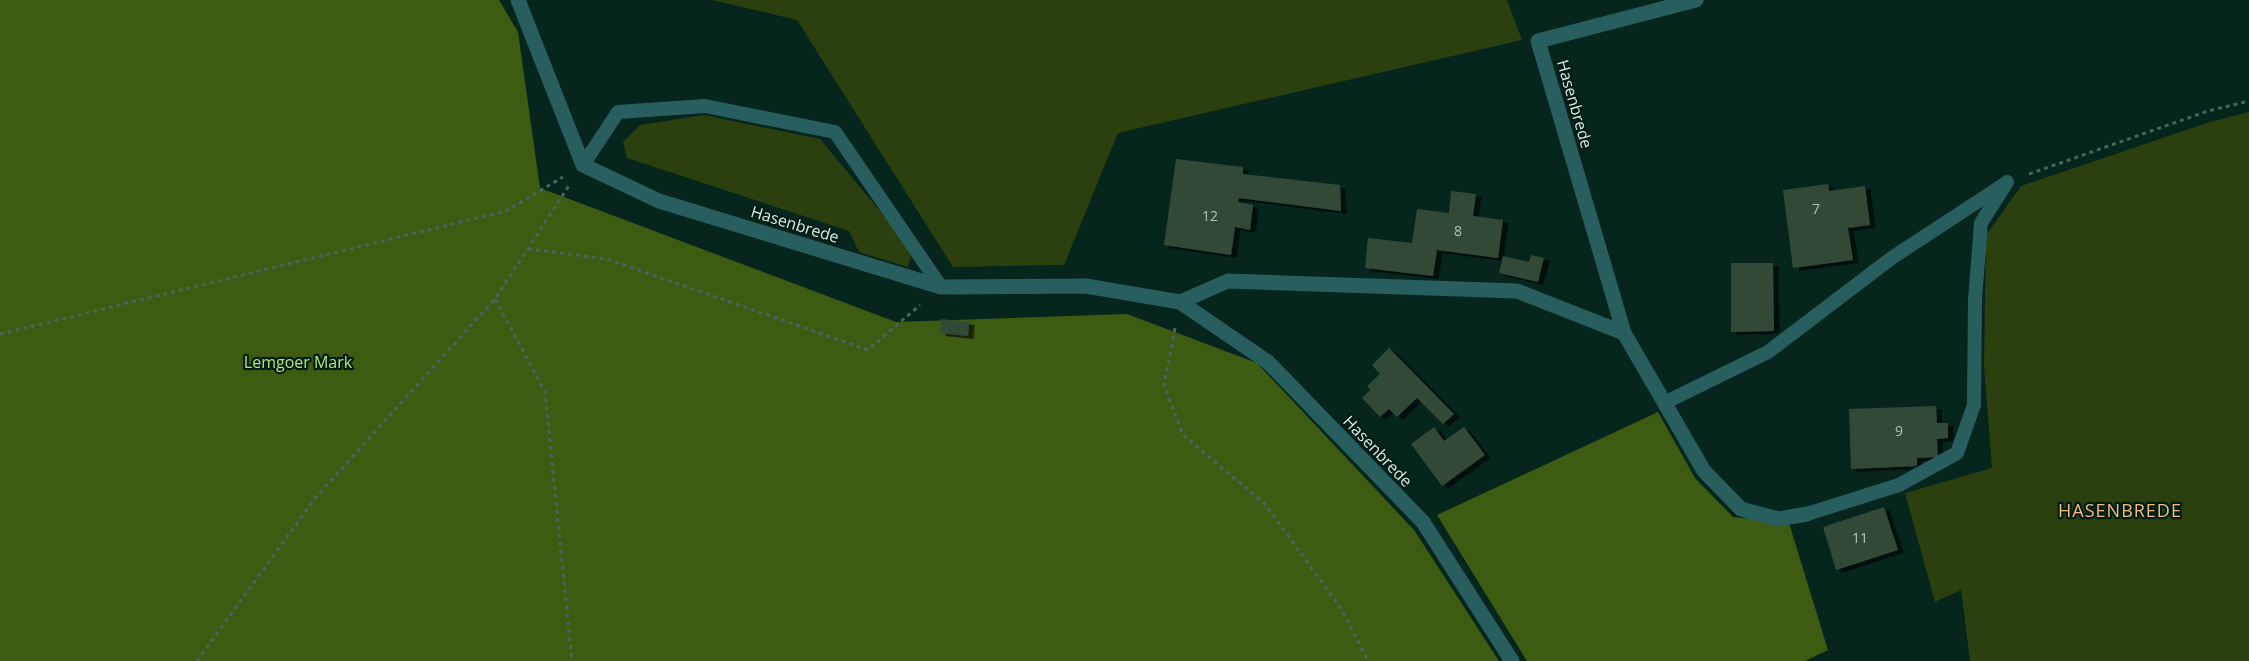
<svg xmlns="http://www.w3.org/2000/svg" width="2249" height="661" font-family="'Open Sans',sans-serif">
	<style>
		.green { fill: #2b3f0f }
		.forest { fill: #3e5b12 }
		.building { fill: #334938; filter: url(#shadow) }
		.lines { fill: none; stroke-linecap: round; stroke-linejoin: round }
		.path { stroke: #49645d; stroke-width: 3; stroke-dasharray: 4 4; stroke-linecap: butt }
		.lane { stroke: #285f5e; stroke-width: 14 }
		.street { stroke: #285f5e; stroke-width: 15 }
		.labels { text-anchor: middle; stroke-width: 4.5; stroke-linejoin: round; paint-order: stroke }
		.number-label { font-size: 14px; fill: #b0c2b9 }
		.street-label { font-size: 16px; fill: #d9eae4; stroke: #001c14 }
		.park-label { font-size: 16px; fill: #b2e871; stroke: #001c14 }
		.neighbourhood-label { font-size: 18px; letter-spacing: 1px; fill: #f4bb80; stroke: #001c14 }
	</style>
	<defs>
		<filter id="shadow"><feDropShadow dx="5.5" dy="3" stdDeviation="0" flood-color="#0009"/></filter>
	</defs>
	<rect width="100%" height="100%" fill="#05251d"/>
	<g class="green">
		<polygon points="712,0 1507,0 1522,40 1118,133 1064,265 953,267 797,20"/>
		<polygon points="2249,112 2249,661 1970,661 1961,590 1935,602 1905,493 1992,468 1984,366 1986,235 2021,186 2210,122"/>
		<polygon points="704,115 820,139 904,240 911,256 908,267 859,252 849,231 627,158 623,142 640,125"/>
	</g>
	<g class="forest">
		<polygon points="0,0 499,0 518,32 540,188 896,322 1127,314 1257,363 1414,530 1499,661 0,661"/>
		<polygon points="1658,412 1695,478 1733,517 1789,523 1828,650 1805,661 1527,661 1437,515"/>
	</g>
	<g class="building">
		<polygon points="1176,159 1243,167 1243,174 1340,185 1341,211 1239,198 1238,202 1253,205 1250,230 1235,227 1231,255 1164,245"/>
		<polygon points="1828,184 1829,191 1865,186 1870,225 1848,228 1853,260 1793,268 1783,190"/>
		<polygon points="1451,191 1476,194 1473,216 1503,220 1498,258 1437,250 1433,276 1365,268 1368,238 1412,243 1417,209 1449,213"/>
		<polygon points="1531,255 1544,258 1538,282 1499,273 1503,256 1529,262"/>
		<polygon points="1731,263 1773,263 1774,331 1731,332"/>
		<polygon points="941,319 969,322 968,336 940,333"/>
		<polygon points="1389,348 1454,414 1443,424 1417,398 1397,417 1389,409 1380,417 1362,398 1370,390 1367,386 1380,374 1372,365"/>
		<polygon points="1936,406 1937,423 1948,423 1948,438 1937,439 1938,457 1917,458 1917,466 1851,469 1849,409"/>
		<polygon points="1434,427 1444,441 1464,427 1485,455 1442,486 1411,444"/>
		<polygon points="1884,507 1898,550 1836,570 1823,527"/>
	</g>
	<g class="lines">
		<g class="path">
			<polyline points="2029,174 2208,111 2249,101"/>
			<polyline points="528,249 607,259 868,350 920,305"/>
			<polyline points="495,299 545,392 572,661"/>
			<polyline points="1175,328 1164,385 1183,435 1265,504 1342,610 1368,661"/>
			<polyline points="0,334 506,211 563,177"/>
			<polyline points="197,661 316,497 495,299 570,184"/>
		</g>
		<g class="lane">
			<polyline points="583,165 618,112 705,106 835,132 941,287"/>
			<polyline points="1664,403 1768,352 1893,257 2003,185"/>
			<polyline points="1807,514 1899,485 1957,453 1974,405 1975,300 1981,223 2007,182"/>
		</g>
		<g class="street">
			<polyline points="518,0 583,165 659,201 941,287 1086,286 1180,302 1268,362 1423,522 1512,661"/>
			<polyline points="1180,302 1228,281 1517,291 1624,333 1538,41 1696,0"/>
			<polyline points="1624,333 1704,471 1741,509 1778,519 1807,514"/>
		</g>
	</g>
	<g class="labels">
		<g class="number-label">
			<text x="1816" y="214">7</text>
			<text x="1210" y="221">12</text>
			<text x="1458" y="236">8</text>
			<text x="1899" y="436">9</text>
			<text x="1860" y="543">11</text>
		</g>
		<g class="street-label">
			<text transform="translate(1575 104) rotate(74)" y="6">Hasenbrede</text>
			<text transform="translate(795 224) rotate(17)" y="6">Hasenbrede</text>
			<text transform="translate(1378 451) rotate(46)" y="6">Hasenbrede</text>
		</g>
		<g class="park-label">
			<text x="298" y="368">Lemgoer Mark</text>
		</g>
		<g class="neighbourhood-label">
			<text x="2120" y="517">HASENBREDE</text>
		</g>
	</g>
</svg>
